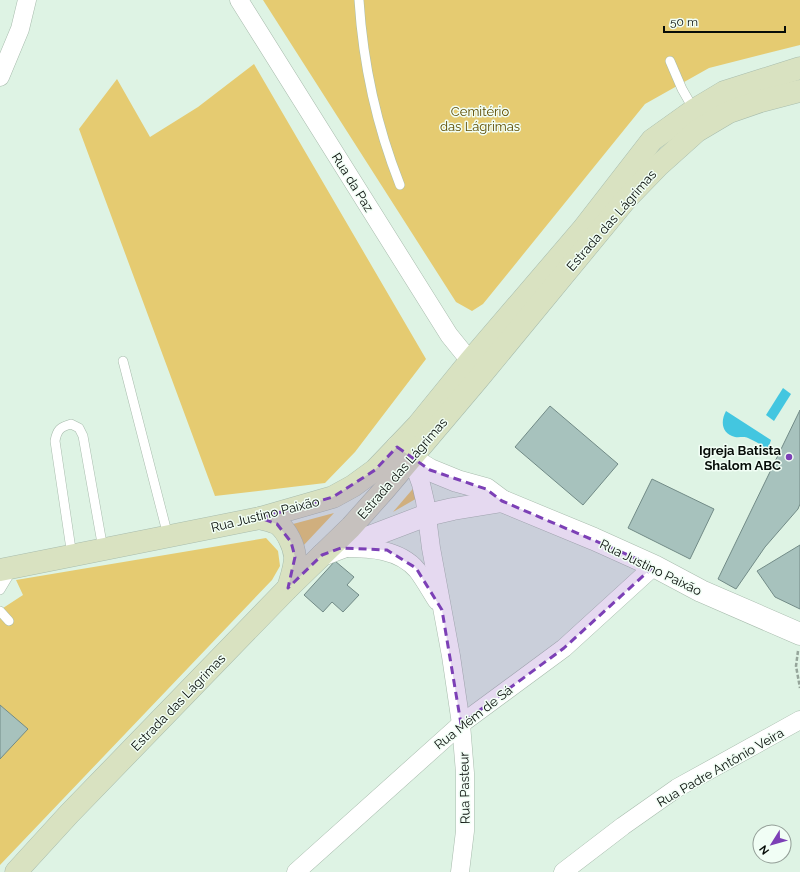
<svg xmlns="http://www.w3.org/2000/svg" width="800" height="872" font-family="Raleway,sans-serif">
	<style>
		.green { fill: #e5cb71 }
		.water { fill: #43c6e0 }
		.building { fill: #a7c2bd; stroke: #728b87 }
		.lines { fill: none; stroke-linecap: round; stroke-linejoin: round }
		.service-casing { stroke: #a8bcad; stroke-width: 10 }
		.minor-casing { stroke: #a8bcad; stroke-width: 19 }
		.tertiary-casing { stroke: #a8bcad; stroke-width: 23 }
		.secondary-casing { stroke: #a8bcad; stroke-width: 23 }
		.path { stroke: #95a59a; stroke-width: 2.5; stroke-dasharray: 4 2; stroke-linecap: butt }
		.service { stroke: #fff; stroke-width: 9 }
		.minor { stroke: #fff; stroke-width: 18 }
		.tertiary { stroke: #fff; stroke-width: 22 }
		.secondary { stroke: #d9e2c1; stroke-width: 22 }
		.marked { fill: #7c40b6; fill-opacity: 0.2; stroke: #7c40b6; stroke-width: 3; stroke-dasharray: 8 5; stroke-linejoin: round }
		.poi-dot { fill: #7c40b6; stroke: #f1fef5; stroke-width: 1.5 }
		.labels { text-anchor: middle; stroke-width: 3; stroke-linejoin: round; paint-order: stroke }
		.park-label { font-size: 13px; fill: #5e4c00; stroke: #f1fef5 }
		.street-label { font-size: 13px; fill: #070d09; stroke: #f1fef5 }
		.poi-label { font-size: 13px; font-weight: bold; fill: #070d09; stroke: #f1fef5; text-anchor: end }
	</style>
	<rect width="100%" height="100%" fill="#def3e4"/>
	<g class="green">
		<polygon points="263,0 800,0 800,45 709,68 645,104 483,304 472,311 456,302"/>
		<polygon points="254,64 426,359 355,452 325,483 215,496 79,129 117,79 150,137 198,107"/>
		<polygon points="417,484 419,497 393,512"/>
		<polygon points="334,513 303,546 293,524"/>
		<polygon points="266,538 278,551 280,566 272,580 0,865 0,610 23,595 16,580"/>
	</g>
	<g class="water">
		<polygon points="783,388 791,394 774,421 766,415"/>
		<path d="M726,411L771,440L768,449C761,445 755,441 748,438C744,436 739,438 735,437C722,434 720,422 726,411Z"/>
	</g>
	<g class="building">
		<polygon points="550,406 618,464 583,505 515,447"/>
		<polygon points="800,410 800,504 798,509 765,547 736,589 718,579"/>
		<polygon points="652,479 714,509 690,559 628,528"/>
		<polygon points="800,545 800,609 775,597 757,571"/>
		<polygon points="335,561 354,577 347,585 359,595 343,612 332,602 323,612 304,595"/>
		<polygon points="0,705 28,729 0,759"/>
	</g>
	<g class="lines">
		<g class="service-casing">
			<g id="service">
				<path d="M359,0C363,63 377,127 400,185"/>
				<polyline points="670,61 682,89 694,110"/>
				<polyline points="123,361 168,536"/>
				<path d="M72,556L55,441C57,430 60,427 71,424L79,428L83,436L103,549"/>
				<polyline points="0,590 12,570"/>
				<polyline points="0,611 9,621"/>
			</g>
		</g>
		<g class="minor-casing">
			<g id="minor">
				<polyline points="239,0 449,335 470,361"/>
				<polyline points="0,77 20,29 27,0"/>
				<polyline points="412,459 421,484 425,501 431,548 451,656 461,724 465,773 465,831 460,872"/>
				<path d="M345,548C370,548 399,549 417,570C424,579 430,590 437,601"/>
				<polyline points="296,872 461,724 564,648 654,566"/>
				<polyline points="563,872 623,826 677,788 800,720"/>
			</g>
		</g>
		<g class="tertiary-casing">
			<g id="tertiary">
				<polyline points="397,447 412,459 430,470 457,481 486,489 502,501 594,539 654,566 701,591 800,634"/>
				<polyline points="322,555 427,515 453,509 502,501"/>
			</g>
		</g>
		<g class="secondary-casing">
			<g id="secondary">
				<path d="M260,518C266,520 273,521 278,524C287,531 294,546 295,557C295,567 291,578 288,588"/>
				<polyline points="0,570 260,518 333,497 353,486 375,470 418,425 470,361 583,229 652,140 694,110 724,92 800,68"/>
				<polyline points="16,872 69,814 288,588 351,527 385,489 478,379 627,198 658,166 697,131 729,112 761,101 800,91"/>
			</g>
		</g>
		<polyline class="path" points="798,651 796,666 800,688"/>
		<use href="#service" class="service"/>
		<use href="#minor" class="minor"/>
		<use href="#tertiary" class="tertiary"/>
		<use href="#secondary" class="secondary"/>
	</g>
	<path class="marked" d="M397,447L430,470L486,489L502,501L654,566L564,648L461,724L442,610L416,568L387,550L341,548L322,555L288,588L295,557L291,542L277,524L260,518L333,497L375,470Z"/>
	<circle class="poi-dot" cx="789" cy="457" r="4"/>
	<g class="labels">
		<g class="park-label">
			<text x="480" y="116">Cemitério<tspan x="480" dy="15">das Lágrimas</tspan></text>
		</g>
		<g class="street-label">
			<text transform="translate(353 182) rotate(58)" y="5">Rua da Paz</text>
			<text transform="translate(611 220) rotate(-49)" y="5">Estrada das Lágrimas</text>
			<text transform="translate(402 468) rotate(-49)" y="5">Estrada das Lágrimas</text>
			<text transform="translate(265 514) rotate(-14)" y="5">Rua Justino Paixão</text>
			<text transform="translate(651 567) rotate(26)" y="5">Rua Justino Paixão</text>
			<text transform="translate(178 702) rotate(-46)" y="5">Estrada das Lágrimas</text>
			<text transform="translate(473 717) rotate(-38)" y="5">Rua Mém de Sá</text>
			<text transform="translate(720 767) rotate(-30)" y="5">Rua Padre Antônio Veira</text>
			<text transform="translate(464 788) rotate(-91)" y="5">Rua Pasteur</text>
		</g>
		<g class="poi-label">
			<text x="781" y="455">Igreja Batista<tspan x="781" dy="15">Shalom ABC</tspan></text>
		</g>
	</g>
	<g transform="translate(772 844) rotate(233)"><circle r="19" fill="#f1fef5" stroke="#939e97"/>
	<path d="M0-3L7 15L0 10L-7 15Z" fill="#7c40b6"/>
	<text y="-6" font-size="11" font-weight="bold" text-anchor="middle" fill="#070d09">N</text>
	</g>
	<path d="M664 26v6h121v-6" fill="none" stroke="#070d09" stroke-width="2"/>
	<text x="670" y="26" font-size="12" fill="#070d09" stroke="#f1fef5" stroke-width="3" paint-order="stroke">50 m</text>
</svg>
